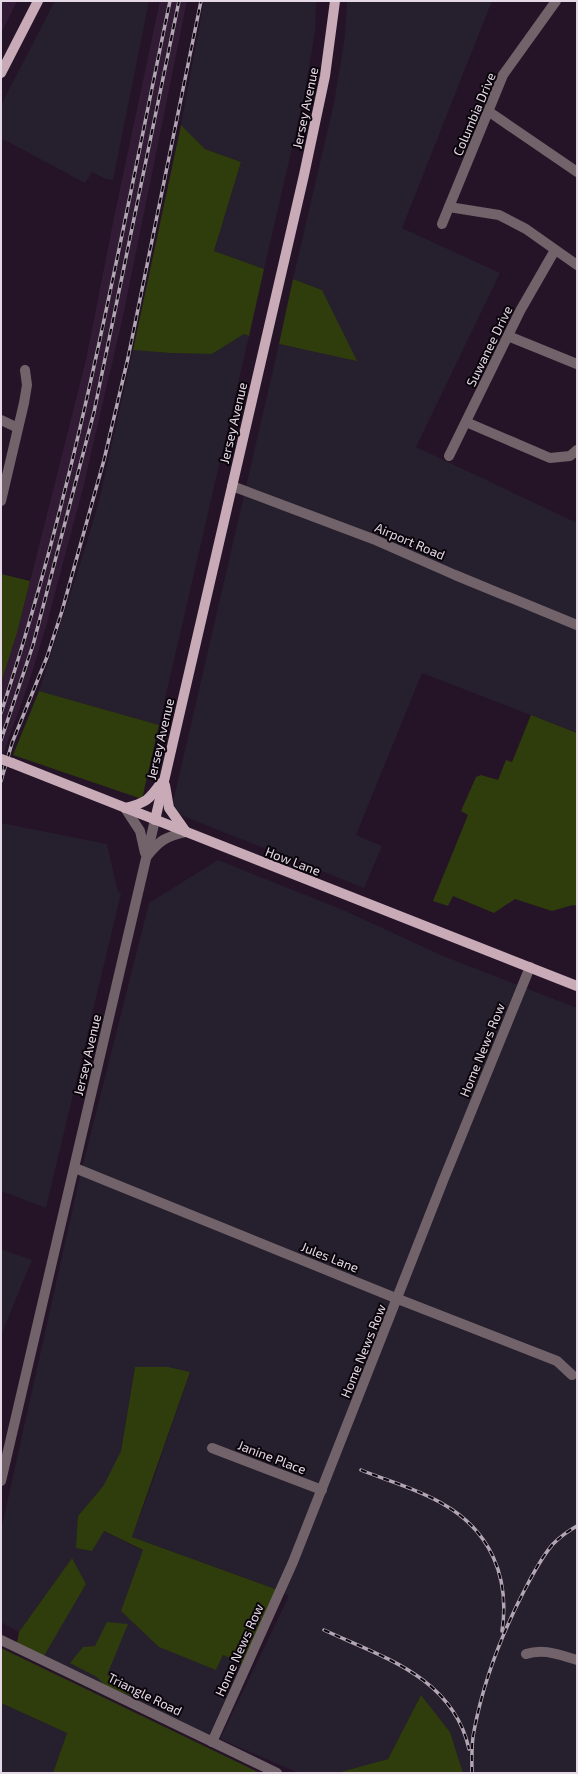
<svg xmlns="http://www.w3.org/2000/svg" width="578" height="1774" font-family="'Exo 2',sans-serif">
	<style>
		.built { fill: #321c35 }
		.industrial { fill: #261f2e }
		.green { fill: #2f3c0c }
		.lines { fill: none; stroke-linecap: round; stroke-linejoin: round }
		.minor { stroke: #716369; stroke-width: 10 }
		.major { stroke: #c9abb8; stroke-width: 10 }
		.rail-casing { stroke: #b2a5b4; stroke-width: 3.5 }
		.rail { stroke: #0a040b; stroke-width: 2; stroke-dasharray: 6; stroke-linecap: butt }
		.major-bridge { stroke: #c9abb8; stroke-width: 10 }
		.labels { text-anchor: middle; stroke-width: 4; stroke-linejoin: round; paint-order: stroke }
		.street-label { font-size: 13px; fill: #e5d9e6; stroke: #0a040b }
	</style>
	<rect width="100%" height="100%" fill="#251428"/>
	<g class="built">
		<polygon points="1,1 17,1 1,33"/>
		<polygon points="160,1 187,1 123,316 83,488 47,623 29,682 1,760 1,683 17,633 86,360 115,213"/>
	</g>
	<g class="industrial">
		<polygon points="55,1 149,1 113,180 106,179 92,172 85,183 5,140 1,141 1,105"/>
		<polygon points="204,1 316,1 315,32 304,96 264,269 214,251 241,162 205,149 181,125"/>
		<polygon points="347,1 492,1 402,228 500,273 416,447 577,523 577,733 422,673 356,835 382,846 364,888 171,811 279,344 302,349 322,290 293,279 334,103 345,36"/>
		<polygon points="244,334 249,336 159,725 39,691 82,558 99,501 133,350 170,353 212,354"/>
		<polygon points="1,823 107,844 118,892 121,893 46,1208 1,1191"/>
		<polygon points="218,860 343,910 443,956 577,1008 577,1773 463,1773 450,1732 421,1695 388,1759 337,1773 299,1773 220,1739 289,1596 278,1590 132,1537 151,1486 190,1372 135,1367 121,1451 104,1485 78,1516 103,1531 143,1551 216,1670 223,1655 242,1664 208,1737 41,1661 86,1584 72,1558 19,1632 1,1622 1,1530 79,1180 149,903"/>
		<polygon points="1,1249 32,1260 1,1335"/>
		<polygon points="1,1703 67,1733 53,1773 1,1773"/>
	</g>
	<g class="green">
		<polygon points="181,125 205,149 241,162 214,251 264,269 249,336 244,334 212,354 170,353 133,350"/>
		<polygon points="293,279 322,290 357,361 279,344"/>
		<polygon points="1,574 30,581 17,633 1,683"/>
		<polygon points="39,691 159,725 142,799 13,755"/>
		<polygon points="531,715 577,733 577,906 573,905 552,911 515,899 494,913 453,896 448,906 433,901 468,815 461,811 476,777 481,775 498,780 506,760 512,762"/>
		<polygon points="135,1367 168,1367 190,1372 132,1537 278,1590 244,1665 223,1655 216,1670 159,1647 121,1611 143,1550 104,1531 92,1551 76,1548 78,1516 104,1485 121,1451"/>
		<polygon points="72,1558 86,1584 44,1656 17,1643 19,1632"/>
		<polygon points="107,1622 128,1624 107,1675 135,1687 132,1696 106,1687 97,1677 70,1663 83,1647 95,1646"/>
		<polygon points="1,1648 260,1773 53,1773 67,1733 1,1703"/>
		<polygon points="421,1695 450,1732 463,1773 337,1773 388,1759"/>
	</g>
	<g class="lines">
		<g class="minor">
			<polyline points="488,111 577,172"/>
			<polyline points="449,207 499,215 526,229 577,265"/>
			<polyline points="442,224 503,75 556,1"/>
			<polyline points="508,336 577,364"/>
			<polyline points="1,420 18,428"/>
			<polyline points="466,422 550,458 570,456 577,450"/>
			<polyline points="449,456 520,311 555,250"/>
			<polyline points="232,486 373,539 455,575 577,625"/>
			<polyline points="1,501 24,403 27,385 25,370"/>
			<polyline points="125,808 140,831 145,853"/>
			<path d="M147,856C160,840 165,837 186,832"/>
			<polyline points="75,1168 398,1299 557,1361 572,1375"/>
			<polyline points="212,1448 322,1490"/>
			<polyline points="1,1481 155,820"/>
			<polyline points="1,1640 277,1773"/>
			<path d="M526,1654C544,1648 559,1655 577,1660"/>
			<polyline points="212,1742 293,1562 443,1181 530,967"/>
		</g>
		<g class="major">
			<polyline points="1,73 38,1"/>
			<polyline points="12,763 577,986"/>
			<polyline points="165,785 169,808 186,832"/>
			<path d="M125,808C146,803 149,800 161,783"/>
			<polyline points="155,820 304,175 325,76 335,1"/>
		</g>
		<g class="rail-casing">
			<g id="rail">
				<path d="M1,713C78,481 120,239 170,1"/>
				<polyline points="1,740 33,645 94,412 179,1"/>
				<polyline points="1,781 12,743 47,657 62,611 104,460 128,358 201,1"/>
				<path d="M361,1470C388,1481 418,1489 443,1504C491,1531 510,1578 502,1631"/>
				<path d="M324,1630C382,1657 453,1677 469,1749"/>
				<path d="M472,1773C472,1759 471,1745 474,1731C483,1683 501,1636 523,1593C532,1576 540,1559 553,1544C560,1537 568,1531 577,1526"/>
			</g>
		</g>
		<use href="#rail" class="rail"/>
		<polyline class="major-bridge" points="1,759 12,763"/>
	</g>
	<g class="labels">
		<g class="street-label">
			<text transform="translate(305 108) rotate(-78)" y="5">Jersey Avenue</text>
			<text transform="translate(474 114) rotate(-67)" y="5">Columbia Drive</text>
			<text transform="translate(489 346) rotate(-64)" y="5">Suwanee Drive</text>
			<text transform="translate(233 423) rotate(-77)" y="5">Jersey Avenue</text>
			<text transform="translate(410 541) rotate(23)" y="5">Airport Road</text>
			<text transform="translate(160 739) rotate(-77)" y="5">Jersey Avenue</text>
			<text transform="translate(293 861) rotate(21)" y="5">How Lane</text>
			<text transform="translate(482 1050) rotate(-68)" y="5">Home News Row</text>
			<text transform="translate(87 1055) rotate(-77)" y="5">Jersey Avenue</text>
			<text transform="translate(330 1257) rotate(22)" y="5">Jules Lane</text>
			<text transform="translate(363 1351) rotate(-68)" y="5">Home News Row</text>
			<text transform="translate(272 1457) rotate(21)" y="5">Janine Place</text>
			<text transform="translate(239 1650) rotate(-66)" y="5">Home News Row</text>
			<text transform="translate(145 1694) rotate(26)" y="5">Triangle Road</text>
		</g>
	</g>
	<rect width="578" height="1774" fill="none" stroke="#e5d9e6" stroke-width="4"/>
</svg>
